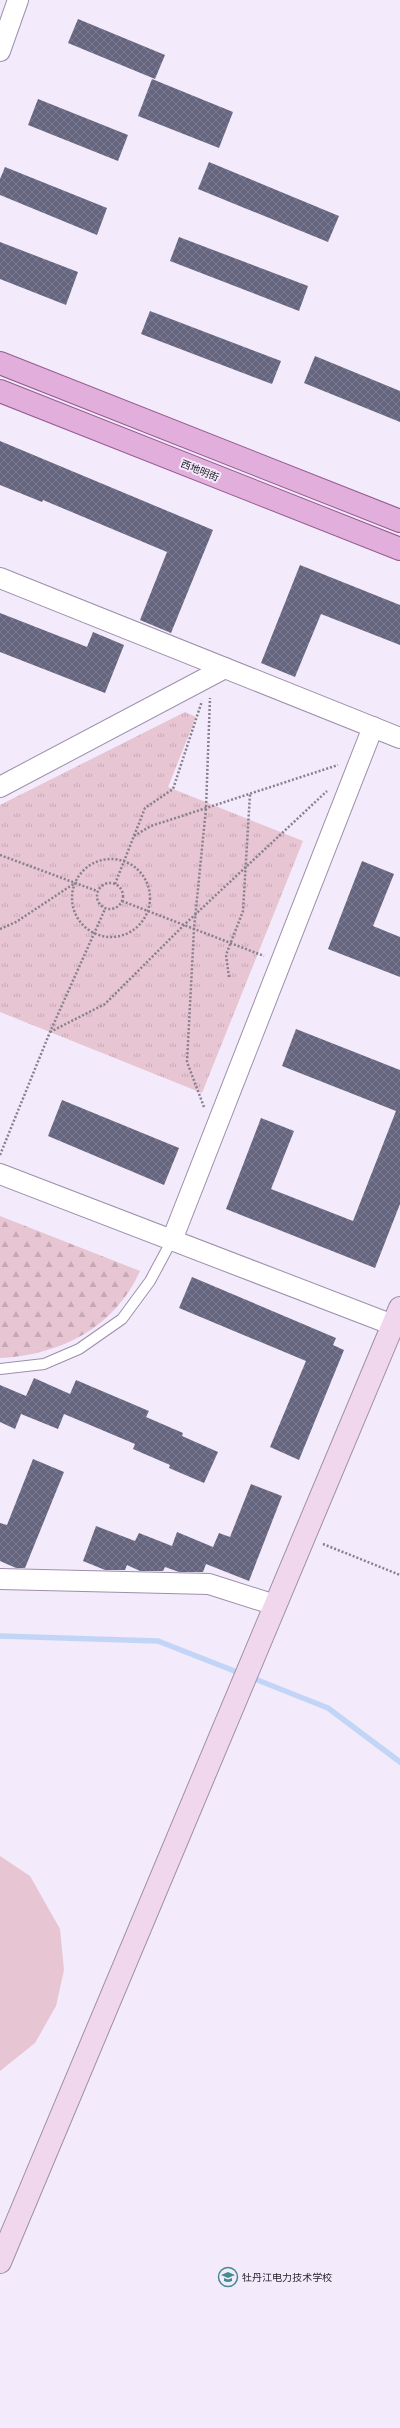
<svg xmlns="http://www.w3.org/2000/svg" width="400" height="2428" font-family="'Times New Roman','Noto Sans SC',serif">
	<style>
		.grass { fill: url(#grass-tufts) }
		.forest { fill: url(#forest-firs) }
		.garden { fill: #e8c5d2 }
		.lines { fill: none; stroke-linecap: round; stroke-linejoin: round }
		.stream { stroke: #c3d5f6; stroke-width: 5.5 }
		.building { fill: url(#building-cross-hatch) }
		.lane-casing { stroke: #9d8faa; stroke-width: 12 }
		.street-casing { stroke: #9d8faa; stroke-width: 22 }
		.secondary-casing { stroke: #9d8faa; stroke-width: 24 }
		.primary-casing { stroke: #955c90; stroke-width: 24 }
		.path { stroke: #87808e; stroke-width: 2.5; stroke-dasharray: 2 2; stroke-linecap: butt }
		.lane { stroke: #fff; stroke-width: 10 }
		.street { stroke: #fff; stroke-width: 20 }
		.secondary { stroke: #f1d7ee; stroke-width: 22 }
		.primary { stroke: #e2afdd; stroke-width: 22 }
		.labels { text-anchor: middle; stroke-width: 4; stroke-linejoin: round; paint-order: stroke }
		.street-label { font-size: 10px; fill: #28232d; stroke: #f3eafb }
		.poi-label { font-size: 10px; fill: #28232d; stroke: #f3eafb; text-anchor: start }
	</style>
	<defs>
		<pattern id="grass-tufts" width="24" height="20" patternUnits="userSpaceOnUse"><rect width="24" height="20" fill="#e8c5d2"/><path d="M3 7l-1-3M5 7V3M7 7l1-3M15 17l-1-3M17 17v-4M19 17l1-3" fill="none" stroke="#c7a9b5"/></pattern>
		<pattern id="forest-firs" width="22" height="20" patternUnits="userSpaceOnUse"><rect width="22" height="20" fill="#e8c5d2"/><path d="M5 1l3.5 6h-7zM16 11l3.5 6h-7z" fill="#c7a9b5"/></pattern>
		<pattern id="building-cross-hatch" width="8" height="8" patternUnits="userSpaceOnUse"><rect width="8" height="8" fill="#666580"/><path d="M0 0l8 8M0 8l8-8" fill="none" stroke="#7c7b90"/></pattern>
	</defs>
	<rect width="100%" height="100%" fill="#f3eafb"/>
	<polygon class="grass" points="185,712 196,717 168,787 303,841 202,1093 0,1012 0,805"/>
	<path class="forest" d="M0,1216L140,1271C115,1327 61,1355 0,1358Z"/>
	<polygon class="garden" points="0,1856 30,1876 60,1929 64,1970 56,2006 35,2043 0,2071"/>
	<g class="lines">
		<g class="stream">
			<polyline points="0,1636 158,1641 242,1674"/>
			<polyline points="250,1677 328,1708 400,1762"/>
		</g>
	</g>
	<g class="building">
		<polygon points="78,19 165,55 155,79 68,43"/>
		<polygon points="152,79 233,112 219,148 138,116"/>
		<polygon points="38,99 128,135 118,161 28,125"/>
		<polygon points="209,162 339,216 328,242 198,189"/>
		<polygon points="5,167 107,208 97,235 0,195 0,179"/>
		<polygon points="179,237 308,286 299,311 170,261"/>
		<polygon points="0,242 78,272 66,305 0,279"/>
		<polygon points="150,311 281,361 272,384 141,334"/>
		<polygon points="315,356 400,391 400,422 304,383"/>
		<polygon points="0,441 213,530 171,633 140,620 167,552 43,500 42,502 0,485"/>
		<polygon points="300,565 400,605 400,645 321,614 295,677 261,663"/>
		<polygon points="0,613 87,647 93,632 124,645 105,693 0,652"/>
		<polygon points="362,861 394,874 373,926 400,937 400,977 328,949"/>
		<polygon points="296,1029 400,1070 400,1204 375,1268 226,1209 261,1118 294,1131 271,1189 353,1221 396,1111 282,1066"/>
		<polygon points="62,1100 179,1148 164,1185 48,1136"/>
		<polygon points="192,1277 336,1338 333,1345 344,1350 299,1460 270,1447 306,1361 179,1308"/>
		<polygon points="34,1378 70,1394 76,1380 149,1411 146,1417 183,1433 182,1436 218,1452 204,1483 169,1468 170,1465 133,1449 135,1444 64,1414 58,1429 21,1414 15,1429 0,1422 0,1385 26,1396"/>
		<polygon points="33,1459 64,1472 25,1568 16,1568 0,1561 0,1523 7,1525"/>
		<polygon points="251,1484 282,1496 249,1581 206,1564 203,1572 179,1572 165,1567 163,1571 140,1571 127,1565 125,1570 105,1570 83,1561 96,1526 135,1541 139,1533 172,1546 177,1532 213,1547 219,1533 230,1537"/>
	</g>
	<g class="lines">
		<g class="lane-casing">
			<polyline id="lane" points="0,1369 44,1364 79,1349 122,1319 150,1281 172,1240"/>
		</g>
		<g class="street-casing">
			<g id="street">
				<polyline points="0,51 18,0"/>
				<polyline points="0,578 400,738"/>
				<polyline points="0,787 225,668"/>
				<polyline points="0,1174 393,1325"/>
				<polyline points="172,1240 373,727"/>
				<polyline points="0,1579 209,1584 275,1605"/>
			</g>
		</g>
		<g class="secondary-casing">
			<polyline id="secondary" points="0,2262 400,1308"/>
		</g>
		<g class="primary-casing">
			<g id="primary">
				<polyline points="0,363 400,521"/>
				<polyline points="0,391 400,549"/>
			</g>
		</g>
		<g class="path">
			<polyline points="134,836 151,826 338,765"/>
			<polyline points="0,855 97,891"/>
			<circle cx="111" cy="898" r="39"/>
			<circle cx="110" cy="896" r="13"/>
			<polyline points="115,884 145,808 173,789 202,701"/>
			<polyline points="122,901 264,956"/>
			<polyline points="0,929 16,922 75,883"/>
			<polyline points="229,977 226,955 243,911 250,794"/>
			<polyline points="50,1032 105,1004 184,925 327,791"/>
			<polyline points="204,1107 187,1062 194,929 206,808 210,698"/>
			<polyline points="0,1155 50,1032 105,909"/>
			<polyline points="323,1544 400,1575"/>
		</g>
		<use href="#lane" class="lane"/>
		<use href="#street" class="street"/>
		<use href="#secondary" class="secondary"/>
		<use href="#primary" class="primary"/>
	</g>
	<defs>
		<g id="school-ring" transform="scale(1)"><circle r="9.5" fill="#f3eafb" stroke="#448c8d" stroke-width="1.5"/><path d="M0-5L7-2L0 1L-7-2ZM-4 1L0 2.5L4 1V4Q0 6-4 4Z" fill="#448c8d"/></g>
	</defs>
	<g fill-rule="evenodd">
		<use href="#school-ring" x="228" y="2277"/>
	</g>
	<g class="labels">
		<g class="street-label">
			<text transform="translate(200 470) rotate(22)" y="4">西地明街</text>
		</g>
		<g class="poi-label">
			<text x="242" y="2281">牡丹江电力技术学校</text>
		</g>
	</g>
</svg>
